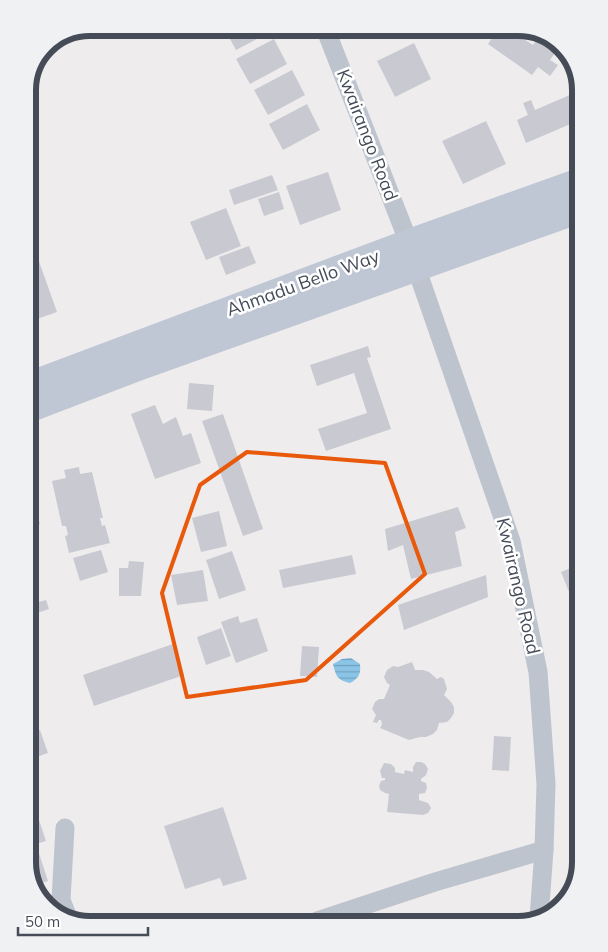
<svg xmlns="http://www.w3.org/2000/svg" width="608" height="952" font-family="Mulish,sans-serif">
	<style>
		.water { fill: url(#water-rules) }
		.building { fill: #c9cad1 }
		.lines { fill: none; stroke-linecap: round; stroke-linejoin: round }
		.street { stroke: #bdc4ce; stroke-width: 19 }
		.secondary { stroke: #bfc6d4; stroke-width: 28 }
		.marked { fill: none; stroke: #e8590c; stroke-width: 4; stroke-linejoin: round }
		.labels { text-anchor: middle; stroke-width: 5; stroke-linejoin: round; paint-order: stroke }
		.street-label { font-size: 18px; fill: #454c58; stroke: #fff }
		.rim { fill: none; stroke: #454c58; stroke-width: 6 }
	</style>
	<defs>
		<pattern id="water-rules" width="6" height="5" patternUnits="userSpaceOnUse" patternTransform="scale(1.25)"><rect width="6" height="5" fill="#8ac4e7"/><path d="M0 2.5h6" fill="none" stroke="#73a1be"/></pattern>
	</defs>
	<rect width="100%" height="100%" fill="#eeecec"/>
	<path class="water" d="M351,658L360,664C361,674 359,678 350,683C337,680 336,676 333,664L342,659Z"/>
	<g class="building">
		<polygon points="224,28 273,28 274,30 236,50"/>
		<polygon points="499,28 507,28 533,45 541,34 553,38 560,46 550,60 558,65 550,76 538,67 532,75 488,44"/>
		<polygon points="274,39 287,64 250,84 236,59"/>
		<polygon points="414,43 431,79 395,97 377,61"/>
		<polygon points="292,70 305,95 268,115 254,90"/>
		<polygon points="572,94 576,102 580,100 580,120 526,143 517,120 528,115 523,103 531,100 535,110"/>
		<polygon points="307,104 320,130 283,150 269,124"/>
		<polygon points="486,121 506,164 463,184 442,141"/>
		<polygon points="328,172 341,210 300,225 286,186"/>
		<polygon points="272,175 278,190 234,205 229,190"/>
		<polygon points="279,192 284,209 264,216 258,199"/>
		<polygon points="226,208 241,246 206,260 190,222"/>
		<polygon points="249,246 256,263 226,275 219,257"/>
		<polygon points="35,250 57,312 37,319 28,291 28,252"/>
		<polygon points="368,346 371,357 367,358 391,429 326,451 318,429 367,413 354,373 317,386 310,365"/>
		<polygon points="189,383 214,385 212,411 187,409"/>
		<polygon points="155,405 163,424 176,417 183,436 191,433 201,463 155,479 131,414"/>
		<polygon points="223,414 263,529 243,536 202,421"/>
		<polygon points="79,467 80,474 92,472 103,518 100,518 102,526 105,525 110,543 69,553 65,536 68,535 66,526 62,526 52,481 66,478 64,470"/>
		<polygon points="30,499 40,524 28,529 28,500"/>
		<polygon points="458,507 466,528 455,532 462,566 411,579 403,545 388,551 385,529"/>
		<polygon points="219,511 227,546 201,552 192,518"/>
		<polygon points="101,550 108,572 80,581 73,558"/>
		<polygon points="232,551 246,590 219,599 206,560"/>
		<polygon points="352,555 356,574 283,588 279,570"/>
		<polygon points="129,561 144,562 141,596 119,596 119,568 128,568"/>
		<polygon points="580,564 580,613 578,614 561,572"/>
		<polygon points="203,570 208,601 177,605 171,575"/>
		<polygon points="486,575 488,597 404,630 398,605"/>
		<polygon points="46,600 49,609 28,616 28,605"/>
		<polygon points="238,616 240,623 257,618 268,651 236,663 221,622"/>
		<polygon points="221,628 231,656 206,665 197,637"/>
		<polygon points="173,644 184,675 94,706 83,675"/>
		<polygon points="302,646 319,647 317,677 300,676"/>
		<polygon points="412,662 415,670 423,670 429,672 437,679 441,677 444,679 447,689 444,695 451,702 454,707 454,713 451,718 447,722 439,723 437,730 433,734 426,737 420,737 409,740 380,728 382,724 381,720 379,720 377,723 373,722 376,715 372,709 375,702 379,699 384,699 390,685 387,683 384,677 387,670 393,666 398,667"/>
		<polygon points="40,730 48,753 28,760 28,734"/>
		<polygon points="494,736 511,737 509,771 492,770"/>
		<polygon points="416,762 421,762 425,764 428,769 426,775 421,779 421,781 426,783 427,788 425,793 419,794 419,800 428,803 431,808 428,813 423,815 387,812 389,794 385,793 380,790 379,786 381,781 385,780 385,778 382,778 380,771 384,763 391,764 395,768 395,772 404,774 405,770 413,772 413,767"/>
		<polygon points="223,807 247,879 223,886 220,878 185,889 164,826"/>
		<polygon points="38,817 46,841 36,844 48,881 33,886 28,862 28,820"/>
		<polygon points="478,913 480,919 460,919"/>
		<polygon points="108,915 111,924 84,924"/>
	</g>
	<g class="lines">
		<g class="street">
			<polyline points="325,28 409,243"/>
			<polyline points="416,267 511,541 538,672 546,784 544,850 539,918"/>
			<polyline points="65,828 61,900 68,918"/>
			<polyline points="317,921 435,882 544,850"/>
		</g>
		<g class="secondary">
			<polyline points="28,386 409,243 580,182"/>
			<polyline points="28,409 143,365 580,209"/>
		</g>
	</g>
	<path class="marked" d="M247,452L385,463L425,574L306,680L187,697L162,593L200,485Z"/>
	<g class="labels">
		<g class="street-label">
			<text transform="translate(367 135) rotate(69)" y="6">Kwairango Road</text>
			<text transform="translate(303 283) rotate(-20)" y="6">Ahmadu Bello Way</text>
			<text transform="translate(518 586) rotate(77)" y="6">Kwairango Road</text>
		</g>
	</g>
	<path d="M0 0H608V952H0ZM90 36H518A54 54 0 0 1 572 90V862A54 54 0 0 1 518 916H90A54 54 0 0 1 36 862V90A54 54 0 0 1 90 36Z" fill="#f0f1f2" fill-rule="evenodd"/>
	<path class="rim" d="M90 36H518A54 54 0 0 1 572 90V862A54 54 0 0 1 518 916H90A54 54 0 0 1 36 862V90A54 54 0 0 1 90 36Z"/>
	<path d="M18 927v8h130v-8" fill="none" stroke="#454c58" stroke-width="2.5"/>
	<text x="25" y="927" font-size="15" fill="#454c58" stroke="#ffffff" stroke-width="4" paint-order="stroke">50 m</text>
</svg>
